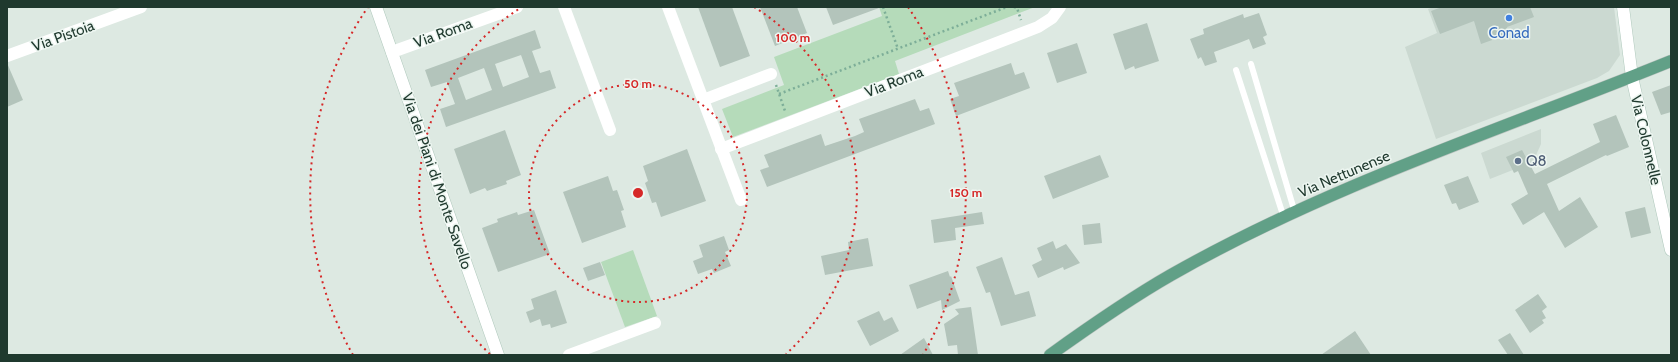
<svg xmlns="http://www.w3.org/2000/svg" width="1678" height="362" font-family="Cabin,sans-serif">
	<style>
		.built { fill: #cbd9d1 }
		.green { fill: #b5dbba }
		.building { fill: #b3c4bb; fill-rule: evenodd }
		.lines { fill: none; stroke-linecap: round; stroke-linejoin: round }
		.secondary-casing { stroke: #b0c9bd; stroke-width: 13 }
		.primary-casing { stroke: #bcc4c0; stroke-width: 13 }
		.path { stroke: #7dae98; stroke-width: 2.5; stroke-dasharray: 2 3; stroke-linecap: butt }
		.lane { stroke: #fff; stroke-width: 6 }
		.street { stroke: #fff; stroke-width: 12 }
		.secondary { stroke: #fff; stroke-width: 12 }
		.primary { stroke: #61a087; stroke-width: 12 }
		.ring { fill: none; stroke: #d62828; stroke-width: 2; stroke-dasharray: 2 4 }
		.shop-dot { fill: #3f7fe0; stroke: #edf6f1; stroke-width: 1.5 }
		.service-dot { fill: #5c6f8a; stroke: #edf6f1; stroke-width: 1.5 }
		.labels { text-anchor: middle; stroke-width: 3; stroke-linejoin: round; paint-order: stroke }
		.street-label { font-size: 15px; fill: #1f392e; stroke: #edf6f1 }
		.shop-label { font-size: 15px; fill: #366cbe; stroke: #edf6f1 }
		.service-label { font-size: 15px; fill: #4e5e75; stroke: #edf6f1; text-anchor: start }
		.centre { fill: #d62828; stroke: #edf6f1; stroke-width: 2 }
		.ring-label { font-size: 12px; text-anchor: middle; font-weight: bold; fill: #d62828; stroke: #edf6f1; stroke-width: 3; stroke-linejoin: round; paint-order: stroke }
	</style>
	<rect width="100%" height="100%" fill="#dde9e2"/>
	<g class="built">
		<polygon points="1434,7 1614,7 1620,55 1609,71 1597,78 1436,139 1405,47 1437,33 1428,9"/>
		<polygon points="1541,129 1541,144 1533,162 1490,179 1481,153"/>
	</g>
	<g class="green">
		<polygon points="879,7 1035,7 895,61 899,74 733,137 722,109 784,85 774,57 882,16"/>
		<polygon points="633,250 657,316 625,327 601,262"/>
	</g>
	<g class="building">
		<polygon points="698,7 732,7 750,56 720,67"/>
		<polygon points="760,7 797,7 807,33 775,46"/>
		<polygon points="826,7 878,7 879,8 833,25"/>
		<polygon points="1442,7 1530,7 1534,17 1507,27 1509,34 1481,44 1474,21 1440,34 1431,11"/>
		<polygon points="1259,13 1267,35 1263,37 1266,44 1253,49 1249,39 1239,43 1214,52 1217,62 1205,66 1201,57 1198,59 1190,39 1204,34 1203,29 1243,14 1244,18"/>
		<polygon points="1147,23 1159,61 1135,69 1134,66 1125,70 1113,34"/>
		<path d="M535,30L541,48L532,51L540,73L550,70L556,88L446,127L440,109L455,104L447,82L431,87L425,70ZM521,55L529,77L503,87L495,64ZM484,68L492,90L466,100L458,78Z"/>
		<polygon points="1077,43 1087,73 1057,83 1047,53"/>
		<polygon points="7,63 23,100 7,107"/>
		<polygon points="1011,63 1015,75 1024,72 1030,88 956,116 950,99 959,96 954,83"/>
		<polygon points="1671,85 1671,112 1661,115 1652,92"/>
		<polygon points="915,99 920,111 929,108 935,124 767,187 760,170 769,167 764,155 821,134 825,146 855,136 864,132 859,119"/>
		<polygon points="1616,115 1629,147 1607,156 1606,155 1547,184 1559,211 1580,197 1598,227 1565,248 1544,212 1523,225 1511,204 1528,194 1518,171 1514,173 1506,157 1522,150 1535,174 1600,142 1593,124"/>
		<polygon points="505,130 521,175 506,181 507,184 487,191 485,188 470,194 454,149"/>
		<polygon points="687,149 706,201 661,217 656,202 652,203 645,183 648,181 643,166"/>
		<polygon points="1100,155 1109,177 1053,199 1044,176"/>
		<polygon points="608,176 613,191 617,190 624,210 621,211 626,227 582,243 563,192"/>
		<polygon points="1468,176 1479,202 1459,210 1456,203 1452,204 1444,185"/>
		<polygon points="1645,207 1651,233 1631,238 1625,212"/>
		<polygon points="534,210 550,254 498,272 482,228 498,222 497,219 517,212 518,215"/>
		<polygon points="982,212 984,224 955,228 956,240 934,243 931,220"/>
		<polygon points="1100,223 1102,243 1084,245 1082,225"/>
		<polygon points="724,236 729,250 725,252 731,266 714,273 712,269 698,274 693,261 703,257 699,245"/>
		<polygon points="868,238 873,266 825,275 821,256 849,250 848,242"/>
		<polygon points="1053,241 1056,249 1066,244 1080,263 1064,270 1063,267 1038,278 1032,265 1042,260 1037,248"/>
		<polygon points="1002,257 1015,295 1029,291 1036,316 1001,326 990,292 986,293 976,267"/>
		<polygon points="600,262 605,275 588,281 583,268"/>
		<polygon points="948,271 950,277 951,276 960,301 942,310 941,300 917,309 909,285"/>
		<polygon points="556,290 567,323 551,328 550,324 542,326 540,319 530,323 526,312 534,309 531,299"/>
		<polygon points="1538,294 1547,307 1542,311 1546,318 1542,320 1544,323 1530,333 1515,310"/>
		<polygon points="971,307 978,355 958,355 957,345 948,346 944,324 959,314 955,309"/>
		<polygon points="879,311 884,321 892,317 899,331 870,346 857,321"/>
		<polygon points="1355,331 1371,355 1321,355"/>
		<polygon points="1510,333 1524,355 1508,355 1498,340"/>
		<polygon points="924,338 933,355 900,355"/>
	</g>
	<g class="lines">
		<g class="secondary-casing">
			<g id="secondary">
				<polyline points="376,7 498,355"/>
				<polyline points="1623,7 1632,77 1671,250"/>
			</g>
		</g>
		<g class="primary-casing">
			<path id="primary" d="M1050,355C1089,327 1129,299 1171,275C1329,185 1503,129 1671,61"/>
		</g>
		<g class="path">
			<polyline points="883,7 898,49"/>
			<polyline points="1014,7 1017,8 1021,20"/>
			<polyline points="776,85 785,111"/>
			<polyline points="779,94 1007,7"/>
		</g>
		<g class="lane">
			<polyline points="1251,64 1295,213"/>
			<polyline points="1236,70 1284,218"/>
		</g>
		<g class="street">
			<polyline points="564,7 610,130"/>
			<polyline points="668,7 741,200"/>
			<polyline points="392,52 517,7"/>
			<polyline points="7,56 141,7"/>
			<polyline points="703,100 771,74"/>
			<polyline points="721,149 1038,27 1052,18 1060,7"/>
			<polyline points="569,355 655,323"/>
		</g>
		<use href="#secondary" class="secondary"/>
		<use href="#primary" class="primary"/>
	</g>
	<g class="ring">
		<circle cx="638" cy="193" r="109"/>
		<path d="M490 354A219 219 0 0 1 522 7M754 7A219 219 0 0 1 786 354"/>
		<path d="M353 355A328 328 0 0 1 368 7M908 7A328 328 0 0 1 923 355"/>
	</g>
	<circle class="shop-dot" cx="1509" cy="18" r="4"/>
	<circle class="service-dot" cx="1518" cy="161" r="4"/>
	<g class="labels">
		<g class="street-label">
			<text transform="translate(443 33) rotate(-20)" y="5">Via Roma</text>
			<text transform="translate(63 36) rotate(-20)" y="5">Via Pistoia</text>
			<text transform="translate(894 82) rotate(-21)" y="5">Via Roma</text>
			<text transform="translate(1646 140) rotate(77)" y="5">Via Colonnelle</text>
			<text transform="translate(1344 174) rotate(-23)" y="5">Via Nettunense</text>
			<text transform="translate(437 181) rotate(71)" y="5">Via dei Piani di Monte Savello</text>
		</g>
		<g class="shop-label">
			<text x="1509" y="38">Conad</text>
		</g>
		<g class="service-label">
			<text x="1526" y="166">Q8</text>
		</g>
	</g>
	<circle cx="638" cy="193" r="6" class="centre"/>
	<g class="ring-label">
		<text x="793" y="42">100 m</text>
		<text x="638" y="88">50 m</text>
		<text x="966" y="197">150 m</text>
	</g>
	<rect width="1678" height="362" fill="none" stroke="#1f392e" stroke-width="16"/>
</svg>
